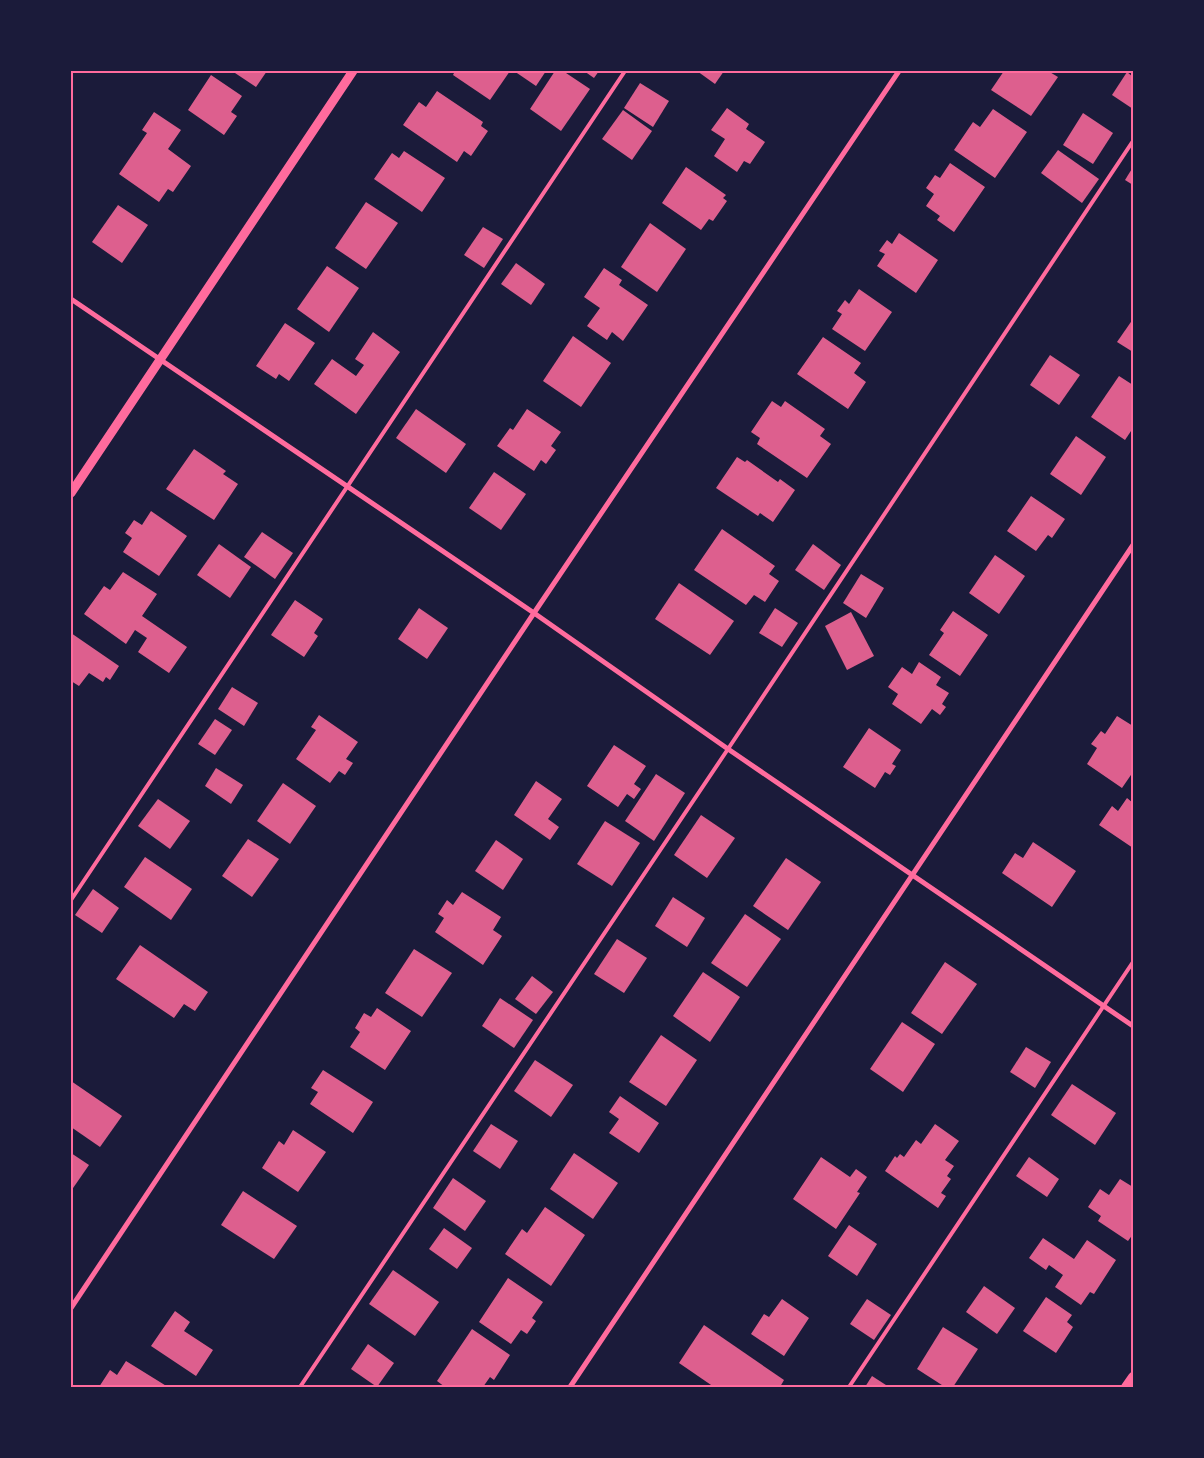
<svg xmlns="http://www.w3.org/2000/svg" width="1204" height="1458" font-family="Jost,sans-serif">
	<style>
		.building { fill: #dd5f8e }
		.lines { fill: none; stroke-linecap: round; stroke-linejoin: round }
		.service { stroke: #ff6b9d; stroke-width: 4 }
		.minor { stroke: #ff6b9d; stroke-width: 5 }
		.tertiary { stroke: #ff6b9d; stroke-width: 9 }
		.secondary { stroke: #ff6b9d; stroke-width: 10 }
		.neatline { fill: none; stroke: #ff6b9d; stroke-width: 2 }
	</style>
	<rect width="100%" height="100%" fill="#1b1b3a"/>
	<g class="building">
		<polygon points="232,71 267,71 256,87"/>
		<polygon points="455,71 510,71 490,100 453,75"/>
		<polygon points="514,71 546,71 536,86"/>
		<polygon points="555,71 563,71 590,89 561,131 530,109"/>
		<polygon points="584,71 599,71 594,78"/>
		<polygon points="697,71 724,71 715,84"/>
		<polygon points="1004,71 1048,71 1058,77 1031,116 991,90"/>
		<polygon points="1127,72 1133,77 1133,109 1112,95"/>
		<polygon points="211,75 242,96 231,112 237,116 224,135 188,110"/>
		<polygon points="640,83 669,101 653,127 624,108"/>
		<polygon points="437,91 483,122 481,126 488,131 471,156 464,151 457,162 403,125 419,102 426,107"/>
		<polygon points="727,108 749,124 746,129 765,142 750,164 744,161 737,172 714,156 725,139 711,130"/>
		<polygon points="993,109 1027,132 995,178 954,150 973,122 980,127"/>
		<polygon points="623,110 652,131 632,160 602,139"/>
		<polygon points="154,112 181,130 168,149 191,166 173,192 168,189 159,202 119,174 147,133 142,130"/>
		<polygon points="1083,113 1113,133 1093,164 1063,145"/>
		<polygon points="1058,150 1099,179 1082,203 1041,173"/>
		<polygon points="404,151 445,178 422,212 374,179 392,153 399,158"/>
		<polygon points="950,163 985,187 954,232 937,220 940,216 926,206 934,194 926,188 935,175 940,178"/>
		<polygon points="686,167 726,195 723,198 727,201 713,221 709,219 701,230 662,203"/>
		<polygon points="1133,167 1133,185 1125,180"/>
		<polygon points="366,202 398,223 366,269 335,248"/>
		<polygon points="118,205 148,225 122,263 92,242"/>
		<polygon points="650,223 686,249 657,292 621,267"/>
		<polygon points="483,227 503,239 484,268 464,255"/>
		<polygon points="899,233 938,260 916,293 877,266 885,254 879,251 887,240 892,244"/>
		<polygon points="516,263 545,284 531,305 501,284"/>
		<polygon points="327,266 359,288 329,332 297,309"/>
		<polygon points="604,268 622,280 619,285 648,305 623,341 612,332 607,340 587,326 600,308 584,297"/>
		<polygon points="859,289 892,312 865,351 832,329 842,314 837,311 845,300 849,304"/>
		<polygon points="1133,319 1133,352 1117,342"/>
		<polygon points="285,323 315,343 289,381 279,374 276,379 256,366"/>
		<polygon points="373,332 400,352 356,414 314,384 332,359 356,376 364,365 355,359"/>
		<polygon points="573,336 611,363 581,407 543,381"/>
		<polygon points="823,337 861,363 854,373 866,382 848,409 797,374"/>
		<polygon points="1050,355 1080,375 1059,405 1030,385"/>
		<polygon points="1119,376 1133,385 1133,428 1125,440 1091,417"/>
		<polygon points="772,401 781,407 785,401 825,429 820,436 831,444 807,478 757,444 760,438 751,432"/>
		<polygon points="416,409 466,444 446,473 396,438"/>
		<polygon points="527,409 561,432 551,446 556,450 546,464 541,460 534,471 497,446 510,428 513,430"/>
		<polygon points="1076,436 1106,457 1081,495 1050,474"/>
		<polygon points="194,449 226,471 223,474 238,484 214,520 166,489"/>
		<polygon points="737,457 745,462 747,460 778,482 780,479 795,490 773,522 760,513 758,516 716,488"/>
		<polygon points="494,472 526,494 501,530 469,508"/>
		<polygon points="1031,496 1065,519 1052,538 1048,535 1036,551 1007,531"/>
		<polygon points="151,511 187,536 159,576 123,552 132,538 125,533 134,520 142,525"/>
		<polygon points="722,529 775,566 769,574 779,581 765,602 754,595 746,605 694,570"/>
		<polygon points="262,532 293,553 275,579 244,557"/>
		<polygon points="219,544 251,567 230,598 197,575"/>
		<polygon points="813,544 841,565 824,590 795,570"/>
		<polygon points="995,555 1025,576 999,614 969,593"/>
		<polygon points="123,572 157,594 142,616 187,647 169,673 138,652 147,638 135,630 126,644 84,614 104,586 110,590"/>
		<polygon points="861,574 884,588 866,618 843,603"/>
		<polygon points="679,583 734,621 710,655 655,619"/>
		<polygon points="295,600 323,619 314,633 318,636 304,657 271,635"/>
		<polygon points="419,608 448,628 427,659 398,639"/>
		<polygon points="775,608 798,623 782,647 759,633"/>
		<polygon points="953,611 988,635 960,676 929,655 944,633 940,630"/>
		<polygon points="851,612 874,656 847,670 825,626"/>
		<polygon points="71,633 119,666 110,680 106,677 103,682 89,673 79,686 71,681"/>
		<polygon points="919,662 941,677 936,685 949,693 942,704 946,707 940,715 932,709 921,724 892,704 898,694 888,687 902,667 912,674"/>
		<polygon points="232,687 258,703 244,726 218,709"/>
		<polygon points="319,715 358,742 346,759 353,763 345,775 339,771 330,783 296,759 316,730 311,727"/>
		<polygon points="1117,716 1133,726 1133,772 1122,788 1087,764 1097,748 1091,744 1101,731 1105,734"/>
		<polygon points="215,719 232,730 215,755 198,744"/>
		<polygon points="869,728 901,750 892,764 896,766 890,775 885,772 875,788 843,767"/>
		<polygon points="614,745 646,766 634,784 641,789 634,799 627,794 618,807 587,786"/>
		<polygon points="216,768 243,785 231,804 205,786"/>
		<polygon points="656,774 685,793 654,841 625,821"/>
		<polygon points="536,781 562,799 548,819 559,827 550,840 514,815"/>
		<polygon points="283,783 316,806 290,844 257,821"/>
		<polygon points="1127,798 1133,803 1133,848 1099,825 1112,806 1118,811"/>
		<polygon points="158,799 190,821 170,849 138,826"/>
		<polygon points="701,815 735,838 707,878 674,855"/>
		<polygon points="605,821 640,843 612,886 577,864"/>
		<polygon points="248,839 279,859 252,897 222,876"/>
		<polygon points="496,840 523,859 503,890 475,871"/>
		<polygon points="1033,842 1076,871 1052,907 1002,873 1015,853 1023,858"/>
		<polygon points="145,857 192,889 171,920 124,887"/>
		<polygon points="786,858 821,882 788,930 753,906"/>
		<polygon points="93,889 119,908 102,933 75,915"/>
		<polygon points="462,892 501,917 493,930 502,936 483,965 435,932 444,918 438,914 447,900 453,905"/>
		<polygon points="673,897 705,918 687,947 655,926"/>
		<polygon points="745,914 781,939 747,987 711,963"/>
		<polygon points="617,939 647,958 624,993 594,974"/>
		<polygon points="140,945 208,992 195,1011 184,1004 174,1018 116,979"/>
		<polygon points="414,949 452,973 422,1017 385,993"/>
		<polygon points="945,962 977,984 942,1034 911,1013"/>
		<polygon points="703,972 740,997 710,1042 673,1016"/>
		<polygon points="532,976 553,992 536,1014 515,999"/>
		<polygon points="500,998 533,1020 514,1048 482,1026"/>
		<polygon points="377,1008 411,1031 385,1070 350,1047 360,1032 355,1028 364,1013 371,1017"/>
		<polygon points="902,1022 935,1044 903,1092 870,1069"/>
		<polygon points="661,1035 697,1060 666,1106 629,1082"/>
		<polygon points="1026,1047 1051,1062 1035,1088 1010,1072"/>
		<polygon points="535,1060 573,1085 551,1117 514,1091"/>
		<polygon points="323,1070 373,1102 353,1133 310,1104 318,1092 311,1088"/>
		<polygon points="71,1081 122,1116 100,1147 71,1127"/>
		<polygon points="1072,1084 1116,1113 1095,1145 1051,1115"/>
		<polygon points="620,1096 659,1123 639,1153 609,1133 619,1119 609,1112"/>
		<polygon points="491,1124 518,1141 500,1169 473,1151"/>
		<polygon points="935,1124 959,1141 945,1160 954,1166 947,1176 951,1179 941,1193 946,1196 938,1208 885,1171 895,1156 897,1158 900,1154 904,1157 916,1140 921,1144"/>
		<polygon points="293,1130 326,1152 298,1192 262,1168 279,1141 284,1145"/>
		<polygon points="71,1153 89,1165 71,1191"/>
		<polygon points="574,1153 618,1183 593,1219 550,1189"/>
		<polygon points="821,1157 850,1177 856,1169 867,1177 857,1192 860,1193 836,1229 793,1199"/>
		<polygon points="1029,1157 1059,1179 1047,1197 1016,1176"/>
		<polygon points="453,1178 486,1201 465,1231 433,1208"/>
		<polygon points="1120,1179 1133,1187 1133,1234 1128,1241 1098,1221 1101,1216 1088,1207 1100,1189 1109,1195"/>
		<polygon points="243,1191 297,1226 274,1259 221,1225"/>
		<polygon points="545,1207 585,1235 551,1286 505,1254 522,1229 527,1233"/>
		<polygon points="849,1225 877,1244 857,1276 828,1256"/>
		<polygon points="444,1228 472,1248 457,1269 429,1249"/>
		<polygon points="1043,1238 1074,1259 1087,1240 1116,1260 1094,1294 1090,1292 1081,1305 1055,1287 1063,1275 1049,1265 1046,1270 1029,1258"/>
		<polygon points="393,1270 439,1302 415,1336 369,1304"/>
		<polygon points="508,1278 543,1302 532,1318 536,1321 527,1334 521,1330 511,1344 479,1322"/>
		<polygon points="984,1286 1015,1308 997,1334 966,1312"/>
		<polygon points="1046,1297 1072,1315 1067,1322 1073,1327 1056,1353 1023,1331"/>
		<polygon points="782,1299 809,1318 784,1356 751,1334 764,1314 769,1317"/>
		<polygon points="867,1299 891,1315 874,1340 850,1324"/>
		<polygon points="175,1311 190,1322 184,1331 213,1350 196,1376 151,1346"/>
		<polygon points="704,1325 784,1380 780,1387 714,1387 679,1363"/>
		<polygon points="943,1327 978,1349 953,1387 945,1387 917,1369"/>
		<polygon points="472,1329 510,1355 494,1380 490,1377 483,1387 445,1387 437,1381"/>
		<polygon points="368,1344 394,1363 377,1387 351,1369"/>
		<polygon points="126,1361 168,1387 99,1387 110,1370 117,1375"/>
		<polygon points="872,1376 889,1387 865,1387"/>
	</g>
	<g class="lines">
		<g class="service">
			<polyline points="71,900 625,71"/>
			<polyline points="300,1387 728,749 1133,141"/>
			<polyline points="849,1387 1133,962"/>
		</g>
		<g class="minor">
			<polyline points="71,299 534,613 728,749 1133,1026"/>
			<polyline points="71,1308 534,613 899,71"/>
			<polyline points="570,1387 1133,545"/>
		</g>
		<polyline class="tertiary" points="71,493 353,71"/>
		<polyline class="secondary" points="1126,1387 1133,1377"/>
	</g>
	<rect width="1204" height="1458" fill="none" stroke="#1b1b3a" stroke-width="145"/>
	<rect x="72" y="72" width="1060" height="1314" class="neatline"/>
</svg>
